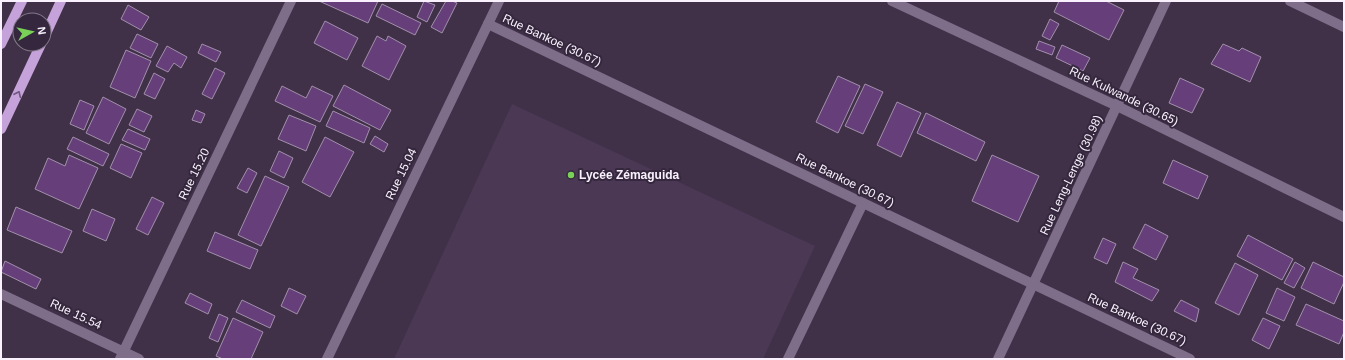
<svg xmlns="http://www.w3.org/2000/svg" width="1345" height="360" font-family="Helvetica,sans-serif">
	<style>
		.built { fill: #4b3855 }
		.building { fill: #653e7a; stroke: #a190ab }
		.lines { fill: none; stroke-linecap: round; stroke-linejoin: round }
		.minor { stroke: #7f6e8a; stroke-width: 10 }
		.major { stroke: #c6a2db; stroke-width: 10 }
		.oneway { stroke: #6f587c }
		.poi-dot { fill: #79d158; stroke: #35273d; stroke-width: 1.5 }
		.labels { text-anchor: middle; stroke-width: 4; stroke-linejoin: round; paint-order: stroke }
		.street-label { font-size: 12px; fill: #f9f2fe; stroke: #35273d }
		.poi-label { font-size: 12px; font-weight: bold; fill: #f9f2fe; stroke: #35273d; text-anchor: start }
	</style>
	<rect width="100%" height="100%" fill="#403148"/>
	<polygon class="built" points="512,104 815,246 763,359 394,359"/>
	<g class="building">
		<polygon points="319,1 378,1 368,23"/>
		<polygon points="424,1 435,5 427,22 417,17"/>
		<polygon points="446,1 452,1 457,3 442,33 431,27"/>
		<polygon points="1059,1 1106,1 1124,10 1109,40 1054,12"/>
		<polygon points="382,4 421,23 415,35 376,16"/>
		<polygon points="128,5 149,17 141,30 121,19"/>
		<polygon points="1050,19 1059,24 1050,40 1042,36"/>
		<polygon points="325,21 358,38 347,60 314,43"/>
		<polygon points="137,34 158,44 151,58 130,48"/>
		<polygon points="377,36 386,41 388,36 406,46 389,80 362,66"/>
		<polygon points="1039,41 1055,47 1052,55 1036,49"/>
		<polygon points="202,44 221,52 216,62 198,53"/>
		<polygon points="1223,44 1239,51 1242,48 1261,57 1250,82 1211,64"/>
		<polygon points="1062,45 1090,58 1083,71 1056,58"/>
		<polygon points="167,46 187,57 181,68 174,63 168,72 156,66"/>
		<polygon points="126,50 151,61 135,98 110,87"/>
		<polygon points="215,68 225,73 212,99 202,94"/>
		<polygon points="154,73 165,79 155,99 144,94"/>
		<polygon points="838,76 860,86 838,133 816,122"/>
		<polygon points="1180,78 1204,89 1192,113 1169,103"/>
		<polygon points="865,84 883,92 863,134 845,126"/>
		<polygon points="344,85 391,110 380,130 333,106"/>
		<polygon points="282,86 306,98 312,86 333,96 320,122 275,101"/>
		<polygon points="103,97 126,109 109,144 86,133"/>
		<polygon points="80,100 94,106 84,130 70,124"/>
		<polygon points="897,102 921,113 901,157 877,145"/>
		<polygon points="137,109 152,116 144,132 129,125"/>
		<polygon points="196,110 205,114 201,123 192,120"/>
		<polygon points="333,111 370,128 364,143 326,126"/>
		<polygon points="926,113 985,142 976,161 917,133"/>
		<polygon points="289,115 316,126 306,151 278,139"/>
		<polygon points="128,129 150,139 145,150 122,140"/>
		<polygon points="375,136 388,144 384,152 370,144"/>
		<polygon points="73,137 109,154 103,166 67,149"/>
		<polygon points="325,137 354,152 330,197 302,182"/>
		<polygon points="121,144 142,153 131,178 110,168"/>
		<polygon points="279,151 293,158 284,178 270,171"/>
		<polygon points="69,155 98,168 79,209 35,189 48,158 65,166"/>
		<polygon points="992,155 1039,176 1018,222 972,201"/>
		<polygon points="1173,160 1208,176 1198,199 1163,183"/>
		<polygon points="248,168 257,173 247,193 237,188"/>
		<polygon points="265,176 289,187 261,246 238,235"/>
		<polygon points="152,197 164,203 148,235 136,229"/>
		<polygon points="16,207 72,231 62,253 7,230"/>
		<polygon points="92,209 115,219 106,241 83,231"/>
		<polygon points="1145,224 1168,236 1156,260 1133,248"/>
		<polygon points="215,232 258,250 250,269 207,251"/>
		<polygon points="1248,235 1293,259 1282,280 1237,256"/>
		<polygon points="1103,238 1116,244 1107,264 1094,258"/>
		<polygon points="5,261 41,279 36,289 1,272"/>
		<polygon points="1123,262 1138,269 1133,278 1159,290 1152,301 1115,282"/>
		<polygon points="1295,262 1305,268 1294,288 1284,283"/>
		<polygon points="1313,262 1344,277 1344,282 1334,304 1301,288"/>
		<polygon points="1235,263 1258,275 1239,315 1215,303"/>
		<polygon points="289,288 306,296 297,314 281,306"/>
		<polygon points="1277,288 1295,297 1284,321 1266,313"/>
		<polygon points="190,293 212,304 208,314 185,303"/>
		<polygon points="242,300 275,316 270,328 236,312"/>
		<polygon points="1181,300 1199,309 1196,322 1174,311"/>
		<polygon points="1306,304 1344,321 1344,332 1339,344 1296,325"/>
		<polygon points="219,314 228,318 218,342 209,338"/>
		<polygon points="233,318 263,332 251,359 223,359 216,356"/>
		<polygon points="1263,318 1280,326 1269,349 1252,340"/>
	</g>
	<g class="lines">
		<g class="minor">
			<polyline points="892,1 1117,106 1344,217"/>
			<polyline points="1290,1 1344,27"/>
			<polyline points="488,24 1190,359"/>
			<polyline points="1,294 139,359"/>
			<polyline points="120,359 291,1"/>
			<polyline points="327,359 499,1"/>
			<polyline points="788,359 863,203"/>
			<polyline points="998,359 1166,1"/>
		</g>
		<g class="major">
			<polyline points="44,38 61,1"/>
			<polyline points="1,44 22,1"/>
			<polyline points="1,129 41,44"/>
		</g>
	</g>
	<defs><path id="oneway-chevron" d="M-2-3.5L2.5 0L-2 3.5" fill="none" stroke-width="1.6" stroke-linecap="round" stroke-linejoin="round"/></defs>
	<use class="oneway" href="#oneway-chevron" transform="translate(18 94) rotate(-65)"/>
	<circle class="poi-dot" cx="571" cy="175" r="4"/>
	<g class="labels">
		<g class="street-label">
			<text transform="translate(552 40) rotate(25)" y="4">Rue Bankoe (30.67)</text>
			<text transform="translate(1124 96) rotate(26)" y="4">Rue Kulwande (30.65)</text>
			<text transform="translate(194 174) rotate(-64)" y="4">Rue 15.20</text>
			<text transform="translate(401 174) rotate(-64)" y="4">Rue 15.04</text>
			<text transform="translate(1071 175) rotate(-65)" y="4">Rue Leng-Lenge (30.98)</text>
			<text transform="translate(845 180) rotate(26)" y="4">Rue Bankoe (30.67)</text>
			<text transform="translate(76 314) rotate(25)" y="4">Rue 15.54</text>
			<text transform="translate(1137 319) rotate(25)" y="4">Rue Bankoe (30.67)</text>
		</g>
		<g class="poi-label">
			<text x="579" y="179">Lycée Zémaguida</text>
		</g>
	</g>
	<rect width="1345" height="360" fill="none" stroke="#f9f2fe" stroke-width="4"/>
	<g transform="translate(32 32) rotate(82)"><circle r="19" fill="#35273d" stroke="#83788a"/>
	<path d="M0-3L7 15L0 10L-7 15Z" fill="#79d158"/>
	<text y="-6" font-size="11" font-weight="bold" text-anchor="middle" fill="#f9f2fe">N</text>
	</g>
</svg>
